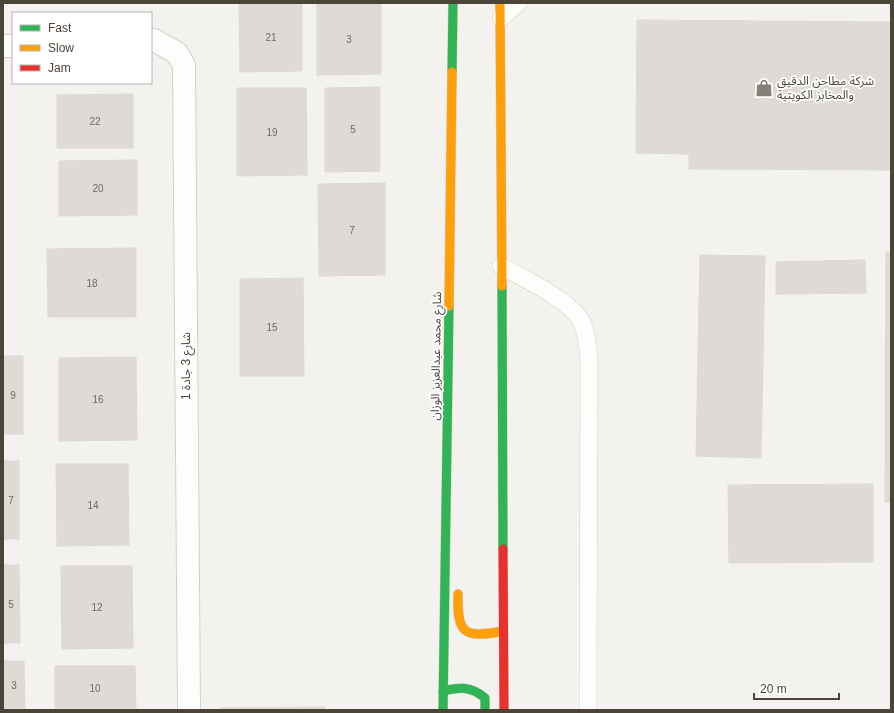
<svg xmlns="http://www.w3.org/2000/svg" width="894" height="713" font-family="Helvetica,'Noto Sans Arabic',sans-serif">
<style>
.building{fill:#dedbd6;stroke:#dcd9d4}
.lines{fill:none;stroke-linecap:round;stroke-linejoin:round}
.lane-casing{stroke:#d2d0cb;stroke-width:18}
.street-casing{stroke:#d2d0cb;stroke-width:24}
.fast-casing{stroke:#d3cfc5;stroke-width:10}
.slow-casing{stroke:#d3cfc5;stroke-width:10}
.jam-casing{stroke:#d3cfc5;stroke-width:10}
.lane{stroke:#fdfdfc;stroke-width:17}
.street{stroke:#fdfdfc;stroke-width:22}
.fast{stroke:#30b455;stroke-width:9}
.slow{stroke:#ff9f0a;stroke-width:9}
.jam{stroke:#e5322d;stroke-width:9}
.labels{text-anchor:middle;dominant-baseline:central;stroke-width:3.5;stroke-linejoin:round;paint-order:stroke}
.number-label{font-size:10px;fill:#706a61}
.poi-label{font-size:12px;fill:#4b4439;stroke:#fff;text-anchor:start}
.street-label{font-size:12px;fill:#4b4439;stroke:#fff}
</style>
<rect width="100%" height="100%" fill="#f4f2ee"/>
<g class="building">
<path d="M 239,3 L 302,3 L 302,71 L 240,72 Z"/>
<path d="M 317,3 L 381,3 L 381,74 L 317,75 Z"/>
<path d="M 637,20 L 891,22 L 891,170 L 689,169 L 689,154 L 636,153 Z"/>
<path d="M 380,87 L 380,171 L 325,172 L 325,88 Z"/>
<path d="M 237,88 L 306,88 L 307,175 L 237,176 Z"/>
<path d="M 133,94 L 133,148 L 57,148 L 57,95 Z"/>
<path d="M 137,160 L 137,215 L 59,216 L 59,161 Z"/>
<path d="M 385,183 L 385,275 L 319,276 L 318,184 Z"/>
<path d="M 136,248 L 136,317 L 48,317 L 47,249 Z"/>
<path d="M 886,252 L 891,252 L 891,502 L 885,502 Z"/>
<path d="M 700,255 L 765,256 L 761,458 L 696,456 Z"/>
<path d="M 865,260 L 866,293 L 776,294 L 776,262 Z"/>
<path d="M 303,278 L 304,376 L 240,376 L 240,279 Z"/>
<rect x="3" y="356" width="20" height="78"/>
<path d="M 136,357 L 137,440 L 59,441 L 59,358 Z"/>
<rect x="3" y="461" width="16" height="78"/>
<path d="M 56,464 L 128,464 L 129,545 L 57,546 Z"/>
<path d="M 873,484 L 873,562 L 729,563 L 728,485 Z"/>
<path d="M 3,565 L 19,565 L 20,643 L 3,643 Z"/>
<path d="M 61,566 L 132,566 L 133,648 L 62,649 Z"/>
<path d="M 3,661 L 24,661 L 25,710 L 3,710 Z"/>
<path d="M 55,666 L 135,666 L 136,710 L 55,710 Z"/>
<path d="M 325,707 L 325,710 L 221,710 L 221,708 Z"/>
</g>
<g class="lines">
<g class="lane-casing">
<g id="lane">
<path d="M 501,18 L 518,3"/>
<path d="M 501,266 C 523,278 567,299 580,319 C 587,330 588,348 589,361 L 588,710"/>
</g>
</g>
<g class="street-casing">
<g id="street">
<path d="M 151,40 L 154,40 L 177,53 L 184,65 L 189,710"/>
<path d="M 3,46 L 13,46"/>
</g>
</g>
<g class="fast-casing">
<g id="fast">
<path d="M 452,72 L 453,3"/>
<path d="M 502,286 L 503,549"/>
<path d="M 443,691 C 460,687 471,686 485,698 L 485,710"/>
<path d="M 443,710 L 449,306"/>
</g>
</g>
<g class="slow-casing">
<g id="slow">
<path d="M 500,3 L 502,286"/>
<path d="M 449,306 L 452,72"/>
<path d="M 458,594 C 457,633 463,639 503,631"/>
</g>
</g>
<g class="jam-casing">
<path id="jam" d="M 503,549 L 504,710"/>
</g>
<use href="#lane" class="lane"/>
<use href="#street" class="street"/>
<use href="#fast" class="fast"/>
<use href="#slow" class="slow"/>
<use href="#jam" class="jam"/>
</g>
<defs>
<g id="shop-bare" transform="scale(1.38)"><path d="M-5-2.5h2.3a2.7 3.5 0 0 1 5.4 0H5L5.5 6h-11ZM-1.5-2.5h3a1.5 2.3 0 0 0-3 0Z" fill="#868178" stroke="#fff" stroke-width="2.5" paint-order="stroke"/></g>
</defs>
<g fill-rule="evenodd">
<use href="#shop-bare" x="764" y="88"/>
</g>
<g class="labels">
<g class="number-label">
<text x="271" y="37">21</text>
<text x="349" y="39">3</text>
<text x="95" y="121">22</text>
<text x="353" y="129">5</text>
<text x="272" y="132">19</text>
<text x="98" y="188">20</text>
<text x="352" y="230">7</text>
<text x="92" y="283">18</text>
<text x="272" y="327">15</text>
<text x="13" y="395">9</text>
<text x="98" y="399">16</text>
<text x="11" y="500">7</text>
<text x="93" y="505">14</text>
<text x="11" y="604">5</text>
<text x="97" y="607">12</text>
<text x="14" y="685">3</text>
<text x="95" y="688">10</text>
</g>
<g class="poi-label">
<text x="777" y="81">شركة مطاحن الدقيق<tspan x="777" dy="14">والمخابز الكويتية</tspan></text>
</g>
<g class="street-label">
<text transform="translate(436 356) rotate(-89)">شارع محمد عبدالعزيز الوزان</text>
<text transform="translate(186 366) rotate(-90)">شارع 3 جادة 1</text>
</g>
</g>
<rect width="894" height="713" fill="none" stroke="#4b4439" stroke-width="8"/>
<rect x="12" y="12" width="140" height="72" fill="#ffffff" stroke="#b7b4b0"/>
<rect x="20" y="25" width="20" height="6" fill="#30b455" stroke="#b7b4b0"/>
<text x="48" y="32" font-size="12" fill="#4b4439">Fast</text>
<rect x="20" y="45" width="20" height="6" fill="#ff9f0a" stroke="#b7b4b0"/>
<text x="48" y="52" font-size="12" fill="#4b4439">Slow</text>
<rect x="20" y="65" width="20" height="6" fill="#e5322d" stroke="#b7b4b0"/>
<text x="48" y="72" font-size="12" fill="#4b4439">Jam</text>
<path d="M754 693v6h85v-6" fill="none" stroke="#4b4439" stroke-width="2"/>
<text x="760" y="693" font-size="12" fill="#4b4439" stroke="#ffffff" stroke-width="3" paint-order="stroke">20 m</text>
</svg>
